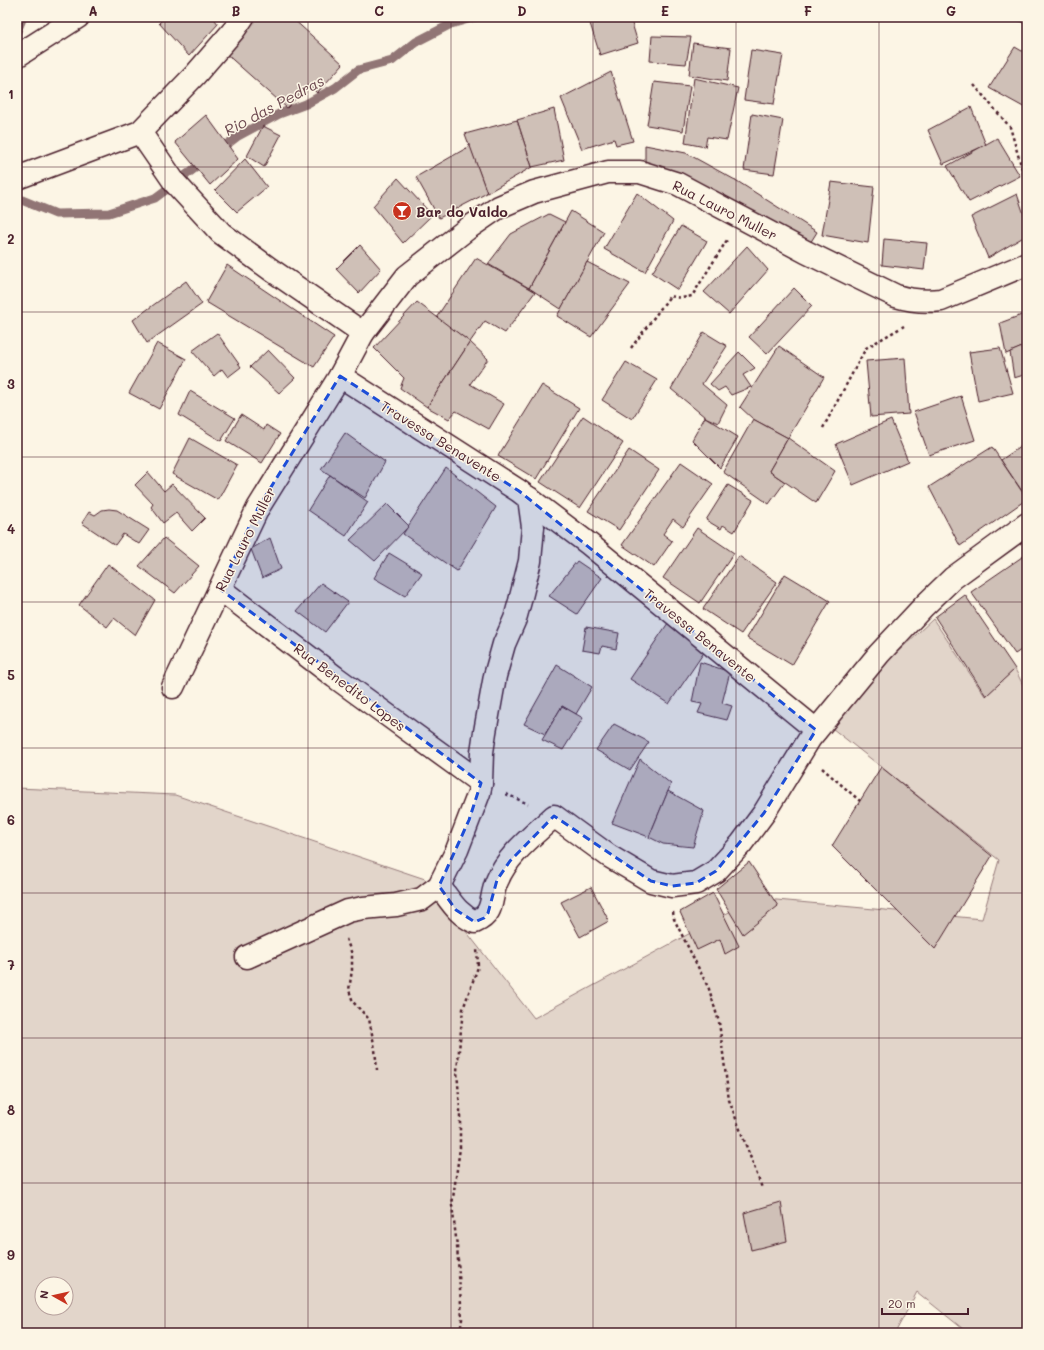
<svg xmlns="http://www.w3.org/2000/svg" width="1044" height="1350" font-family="Mali,sans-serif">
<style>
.green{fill:#e2d5ca;stroke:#967a7a;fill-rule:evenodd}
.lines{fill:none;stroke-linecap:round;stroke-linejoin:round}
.stream{stroke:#917474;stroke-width:9}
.building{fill:#cfc0b7;stroke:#4a1f2b}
.minor-casing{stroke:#4a1f2b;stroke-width:25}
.path{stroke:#4a1f2b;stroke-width:2.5;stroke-dasharray:3 3;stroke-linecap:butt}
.minor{stroke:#fcf5e5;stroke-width:22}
.marked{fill:#1d4ed8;fill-opacity:0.2;stroke:#1d4ed8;stroke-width:3;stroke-dasharray:8 5;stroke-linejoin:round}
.grid{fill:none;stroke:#4a1f2b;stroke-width:1;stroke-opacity:0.55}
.labels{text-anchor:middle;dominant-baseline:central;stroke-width:3;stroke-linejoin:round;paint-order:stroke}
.street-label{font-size:14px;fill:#4a1f2b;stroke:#fcf5e5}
.poi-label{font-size:14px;font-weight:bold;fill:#4a1f2b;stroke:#fcf5e5;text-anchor:start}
.water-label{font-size:15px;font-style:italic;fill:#6d4950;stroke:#fcf5e5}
.neatline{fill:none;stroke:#4a1f2b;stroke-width:1.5}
.grid-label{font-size:13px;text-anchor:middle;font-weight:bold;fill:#4a1f2b}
</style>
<rect width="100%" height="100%" fill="#fcf5e5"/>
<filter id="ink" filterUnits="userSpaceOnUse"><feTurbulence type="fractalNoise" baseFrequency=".025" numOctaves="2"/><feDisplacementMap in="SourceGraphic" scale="8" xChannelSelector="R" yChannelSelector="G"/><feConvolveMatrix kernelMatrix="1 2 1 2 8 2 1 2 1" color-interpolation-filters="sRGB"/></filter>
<g filter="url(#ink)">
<path class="green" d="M 933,619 L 985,696 L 1015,669 L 1027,693 L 1027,1333 L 968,1333 L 917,1292 L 895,1333 L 17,1333 L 17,788 L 175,795 L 425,879 L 534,1018 L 755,898 L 982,919 L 999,860 L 823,721 ZM 42,1284 L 66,1284 L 66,1308 L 42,1308 Z"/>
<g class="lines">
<g class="stream">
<path d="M 17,31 L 23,17"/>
<path d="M 217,152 L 238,136 L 279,114 L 306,104 L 335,88 L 358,70 L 392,61 L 416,42 L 451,24 L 475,17"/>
<path d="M 17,198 L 56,214 L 109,213 L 155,198 L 206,160"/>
</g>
</g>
<g class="building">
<path d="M 165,17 L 188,17 L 190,19 L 191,17 L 213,17 L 218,24 L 189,56 L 159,23 Z"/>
<path d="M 255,17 L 291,17 L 343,64 L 317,93 L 308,85 L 287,108 L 224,52 Z"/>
<path d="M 588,17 L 630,17 L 638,43 L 600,55 Z"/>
<path d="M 1016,17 L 1027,17 L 1027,25 L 1015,18 Z"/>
<path d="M 652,36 L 691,37 L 686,64 L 650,61 Z"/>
<path d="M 693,43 L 731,48 L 727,81 L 689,75 Z"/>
<path d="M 1015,47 L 1027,54 L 1027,109 L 989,88 Z"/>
<path d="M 751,50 L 783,55 L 774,104 L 744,100 Z"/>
<path d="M 611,72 L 633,141 L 616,145 L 614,139 L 582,149 L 561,98 Z"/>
<path d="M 694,78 L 738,88 L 727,140 L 707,137 L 705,147 L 685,143 Z"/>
<path d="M 654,82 L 690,86 L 683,131 L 647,125 Z"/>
<path d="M 971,107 L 986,145 L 943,164 L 928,130 Z"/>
<path d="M 554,109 L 564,160 L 532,167 L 517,120 Z"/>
<path d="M 752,114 L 783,120 L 774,174 L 744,170 Z"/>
<path d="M 206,115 L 238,159 L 210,185 L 175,142 Z"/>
<path d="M 517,120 L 532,167 L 487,193 L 465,134 Z"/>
<path d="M 263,126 L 281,135 L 264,167 L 247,156 Z"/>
<path d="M 997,138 L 1020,176 L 969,202 L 947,166 Z"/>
<path d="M 645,145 L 686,153 L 737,181 L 817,232 L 807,248 L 690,180 L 645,162 Z"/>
<path d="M 470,146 L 487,193 L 439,218 L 416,177 Z"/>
<path d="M 245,159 L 267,187 L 237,212 L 215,190 Z"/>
<path d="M 398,178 L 432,215 L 403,243 L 373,206 Z"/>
<path d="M 831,182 L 874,187 L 868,243 L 822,235 Z"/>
<path d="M 637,193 L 673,221 L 645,272 L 604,249 Z"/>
<path d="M 1017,194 L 1027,223 L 1027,235 L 988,258 L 971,217 Z"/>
<path d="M 571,211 L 604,232 L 561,309 L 529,288 Z"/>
<path d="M 549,214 L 565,222 L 529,288 L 488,264 L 511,234 Z"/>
<path d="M 681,226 L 707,241 L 678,290 L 652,273 Z"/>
<path d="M 884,239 L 927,243 L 924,270 L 882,265 Z"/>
<path d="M 360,245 L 381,269 L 359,293 L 336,269 Z"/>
<path d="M 747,246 L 768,270 L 729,314 L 704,292 Z"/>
<path d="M 476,258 L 535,292 L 505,333 L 485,321 L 470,342 L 436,318 Z"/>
<path d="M 587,262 L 630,284 L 591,337 L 557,316 Z"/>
<path d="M 227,265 L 334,337 L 314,367 L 206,302 Z"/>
<path d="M 186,281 L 202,304 L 147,343 L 133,320 Z"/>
<path d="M 794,288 L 812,306 L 767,354 L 749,337 Z"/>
<path d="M 417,302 L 470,342 L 427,407 L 400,388 L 404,378 L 374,348 Z"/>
<path d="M 1027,313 L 1027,345 L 1006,354 L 1000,323 Z"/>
<path d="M 704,332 L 727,346 L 702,384 L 727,405 L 718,423 L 705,417 L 671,389 Z"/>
<path d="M 217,333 L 241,367 L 228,377 L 222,369 L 214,376 L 192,351 Z"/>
<path d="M 470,342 L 488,359 L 470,384 L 504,404 L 489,429 L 456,411 L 449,419 L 427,407 Z"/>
<path d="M 157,343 L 186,359 L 159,409 L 129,393 Z"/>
<path d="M 1027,345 L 1027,374 L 1014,378 L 1010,352 Z"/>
<path d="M 779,346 L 824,377 L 788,438 L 753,419 L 740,407 Z"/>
<path d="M 1000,348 L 1013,393 L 978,401 L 969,352 Z"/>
<path d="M 268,350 L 295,378 L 279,393 L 250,367 Z"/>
<path d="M 739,352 L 755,368 L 743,375 L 751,387 L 731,395 L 725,387 L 718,391 L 710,384 Z"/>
<path d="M 905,358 L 909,414 L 871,417 L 866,361 Z"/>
<path d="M 626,362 L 657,380 L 632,419 L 602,400 Z"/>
<path d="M 542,385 L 579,408 L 536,479 L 498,456 Z"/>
<path d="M 190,391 L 235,418 L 221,441 L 179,415 Z"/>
<path d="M 961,396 L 975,440 L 929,455 L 914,412 Z"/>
<path d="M 241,415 L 264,430 L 266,425 L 280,434 L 262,463 L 226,441 Z"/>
<path d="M 583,416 L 623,443 L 580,508 L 540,482 Z"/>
<path d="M 705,417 L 738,437 L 720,468 L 692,440 Z"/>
<path d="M 753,419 L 788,438 L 769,471 L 785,482 L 769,504 L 723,472 Z"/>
<path d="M 891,420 L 908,461 L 853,485 L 836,444 Z"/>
<path d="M 345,433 L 385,462 L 365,498 L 321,469 Z"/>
<path d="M 190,438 L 237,465 L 218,500 L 172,474 Z"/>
<path d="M 788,438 L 835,471 L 816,503 L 769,471 Z"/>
<path d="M 1027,442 L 1027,492 L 1024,494 L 1001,460 Z"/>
<path d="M 992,447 L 1027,499 L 960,546 L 929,487 Z"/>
<path d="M 629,450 L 659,470 L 619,530 L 588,511 Z"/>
<path d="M 681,462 L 713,484 L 683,527 L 673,519 L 663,534 L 672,541 L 654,567 L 622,545 Z"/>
<path d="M 446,468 L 496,507 L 457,571 L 403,534 Z"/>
<path d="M 148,472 L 164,491 L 172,484 L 205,518 L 192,531 L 176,513 L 163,523 L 151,507 L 153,504 L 135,485 Z"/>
<path d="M 330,475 L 368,502 L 346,536 L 308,510 Z"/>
<path d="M 728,485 L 753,500 L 734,532 L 723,525 L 721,529 L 706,520 Z"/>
<path d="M 387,504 L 409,526 L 375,561 L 350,540 Z"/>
<path d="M 109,509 L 117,510 L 149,530 L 139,544 L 123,534 L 115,545 L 82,523 L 89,512 L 95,515 L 102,510 Z"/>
<path d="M 697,528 L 734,553 L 700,603 L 663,578 Z"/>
<path d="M 164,538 L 199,566 L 175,593 L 139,566 Z"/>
<path d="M 270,538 L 281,569 L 262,578 L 251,549 Z"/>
<path d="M 389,553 L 422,573 L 405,596 L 374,578 Z"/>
<path d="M 1027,554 L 1027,566 L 1022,557 Z"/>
<path d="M 739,556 L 777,582 L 741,634 L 703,609 Z"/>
<path d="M 1022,557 L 1027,566 L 1027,646 L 1015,654 L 971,592 Z"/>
<path d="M 577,561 L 602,578 L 577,614 L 549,596 Z"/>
<path d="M 108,564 L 155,600 L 135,635 L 114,618 L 107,627 L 79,605 Z"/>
<path d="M 785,574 L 830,601 L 792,665 L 747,638 Z"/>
<path d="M 321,583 L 348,602 L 325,632 L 297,611 Z"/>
<path d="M 965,595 L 1015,669 L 986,696 L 935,617 Z"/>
<path d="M 668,623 L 707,648 L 669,704 L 630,679 Z"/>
<path d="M 586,627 L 619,633 L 616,649 L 602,646 L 600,653 L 582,650 Z"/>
<path d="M 700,662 L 730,672 L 722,703 L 732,706 L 727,720 L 698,713 L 702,704 L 692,702 Z"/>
<path d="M 557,665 L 592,687 L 576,714 L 562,706 L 545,734 L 524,724 Z"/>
<path d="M 562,706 L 583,718 L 563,750 L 542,740 Z"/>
<path d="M 614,724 L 649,742 L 630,770 L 596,750 Z"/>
<path d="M 640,759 L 671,784 L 649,837 L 612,823 Z"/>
<path d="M 881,767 L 992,856 L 935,949 L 832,846 Z"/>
<path d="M 668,791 L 704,811 L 693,847 L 663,844 L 649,837 Z"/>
<path d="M 749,862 L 778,906 L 743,934 L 716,889 Z"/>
<path d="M 591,887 L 609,921 L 580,937 L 561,902 Z"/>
<path d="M 713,893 L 739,946 L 725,954 L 720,939 L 697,950 L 680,912 Z"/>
<path d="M 781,1202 L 787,1241 L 751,1250 L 744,1213 Z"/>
</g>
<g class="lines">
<g class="minor-casing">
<g id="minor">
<path d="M 17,56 L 78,17"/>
<path d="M 140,132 L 175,183 L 221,233 L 270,269 L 363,333 L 340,376 L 519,491 L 589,544 L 816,730"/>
<path d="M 17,178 L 140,132 L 195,75 L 234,30 L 243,17"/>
<path d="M 363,333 L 407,276 L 467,229 L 499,207 L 534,192 L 608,172 L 640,172 L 678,184 L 806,252 L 896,296 C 912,301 925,302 941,300 L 1027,264"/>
<path d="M 220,589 L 335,677 L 481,783"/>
<path d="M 173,687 L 258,508 L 340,376"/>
<path d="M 439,886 C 451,901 457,914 475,922 C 496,913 489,898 497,881 C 508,854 534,835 554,816 L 609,856 L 651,881 L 672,886 L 696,883 L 716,871 L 741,844 L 764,813 L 810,738 L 879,654 L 924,606 L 953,578 L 1027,524"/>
<path d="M 247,957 L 348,911 L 363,908 L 396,905 L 422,899 L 439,886 L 457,850 L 479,793 L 481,783 L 482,752 L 485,732 L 495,676 L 504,644 L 515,619 L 520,601 L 530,561 L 533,527 L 529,498"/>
</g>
</g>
<g class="path">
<path d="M 974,85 L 1010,127 L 1027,186"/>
<path d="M 631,348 L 670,296 L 682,298 L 692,296 L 727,240"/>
<path d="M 823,428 L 866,348 L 904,326"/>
<path d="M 822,768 L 860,801"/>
<path d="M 506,794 L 528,804"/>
<path d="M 673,912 L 674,919 L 709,989 L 719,1022 L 729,1100 L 762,1188"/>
<path d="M 346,939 L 352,954 L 352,970 L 349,990 L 353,1002 L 369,1019 L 375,1049 L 377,1070"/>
<path d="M 460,1333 L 462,1319 L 457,1246 L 452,1205 L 460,1148 L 460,1109 L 457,1071 L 463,1009 L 478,967 L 477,948"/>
</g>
<use href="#minor" class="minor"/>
</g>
</g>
<path class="marked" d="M 340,376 L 519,491 L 816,730 L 764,813 L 716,871 L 696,883 L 672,886 L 651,881 L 554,816 L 510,861 L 497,880 L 488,913 L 484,918 L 475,922 L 456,910 L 439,886 L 469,820 L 481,783 L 220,589 L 258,508 Z"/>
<path class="grid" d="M 165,17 L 165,1333M 308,17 L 308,1333M 451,17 L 451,1333M 593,17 L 593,1333M 736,17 L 736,1333M 879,17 L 879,1333M 17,167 L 1027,167M 17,312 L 1027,312M 17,457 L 1027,457M 17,602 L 1027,602M 17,748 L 1027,748M 17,893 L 1027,893M 17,1038 L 1027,1038M 17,1183 L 1027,1183"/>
<defs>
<g id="bar-disc" transform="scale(1)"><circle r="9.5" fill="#c8321e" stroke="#fcf5e5"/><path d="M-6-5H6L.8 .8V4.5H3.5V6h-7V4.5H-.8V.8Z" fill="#fff"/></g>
</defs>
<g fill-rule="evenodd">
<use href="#bar-disc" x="402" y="211"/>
</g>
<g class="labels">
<g class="street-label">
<text transform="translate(725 210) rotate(27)">Rua Lauro Muller</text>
<text transform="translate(441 441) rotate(32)">Travessa Benavente</text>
<text transform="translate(245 539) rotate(-63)">Rua Lauro Muller</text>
<text transform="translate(700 635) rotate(39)">Travessa Benavente</text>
<text transform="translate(350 687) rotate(37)">Rua Benedito Lopes</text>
</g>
<g class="poi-label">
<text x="416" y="211">Bar do Valdo</text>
</g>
<g class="water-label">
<text transform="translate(274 105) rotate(-28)">Rio das Pedras</text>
</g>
</g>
<rect width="1044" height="1350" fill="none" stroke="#fcf5e5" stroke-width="44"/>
<g transform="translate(54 1296) rotate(278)"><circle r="19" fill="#fcf5e5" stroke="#b59f9b"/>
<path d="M0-3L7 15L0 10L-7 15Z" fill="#c8321e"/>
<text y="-6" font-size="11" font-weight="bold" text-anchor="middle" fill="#4a1f2b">N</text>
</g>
<path d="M882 1308v6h86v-6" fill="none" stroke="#4a1f2b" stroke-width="2"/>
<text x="888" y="1308" font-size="12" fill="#4a1f2b" stroke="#fcf5e5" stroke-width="3" paint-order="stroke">20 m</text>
<rect x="22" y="22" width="1000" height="1306" class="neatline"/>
<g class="grid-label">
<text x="93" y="16">A</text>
<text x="236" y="16">B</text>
<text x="379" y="16">C</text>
<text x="522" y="16">D</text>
<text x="665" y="16">E</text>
<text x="808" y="16">F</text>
<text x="951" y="16">G</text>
<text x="11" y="99">1</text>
<text x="11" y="244">2</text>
<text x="11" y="389">3</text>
<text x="11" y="534">4</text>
<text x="11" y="680">5</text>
<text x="11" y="825">6</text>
<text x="11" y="970">7</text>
<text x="11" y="1115">8</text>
<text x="11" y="1260">9</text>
</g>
</svg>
